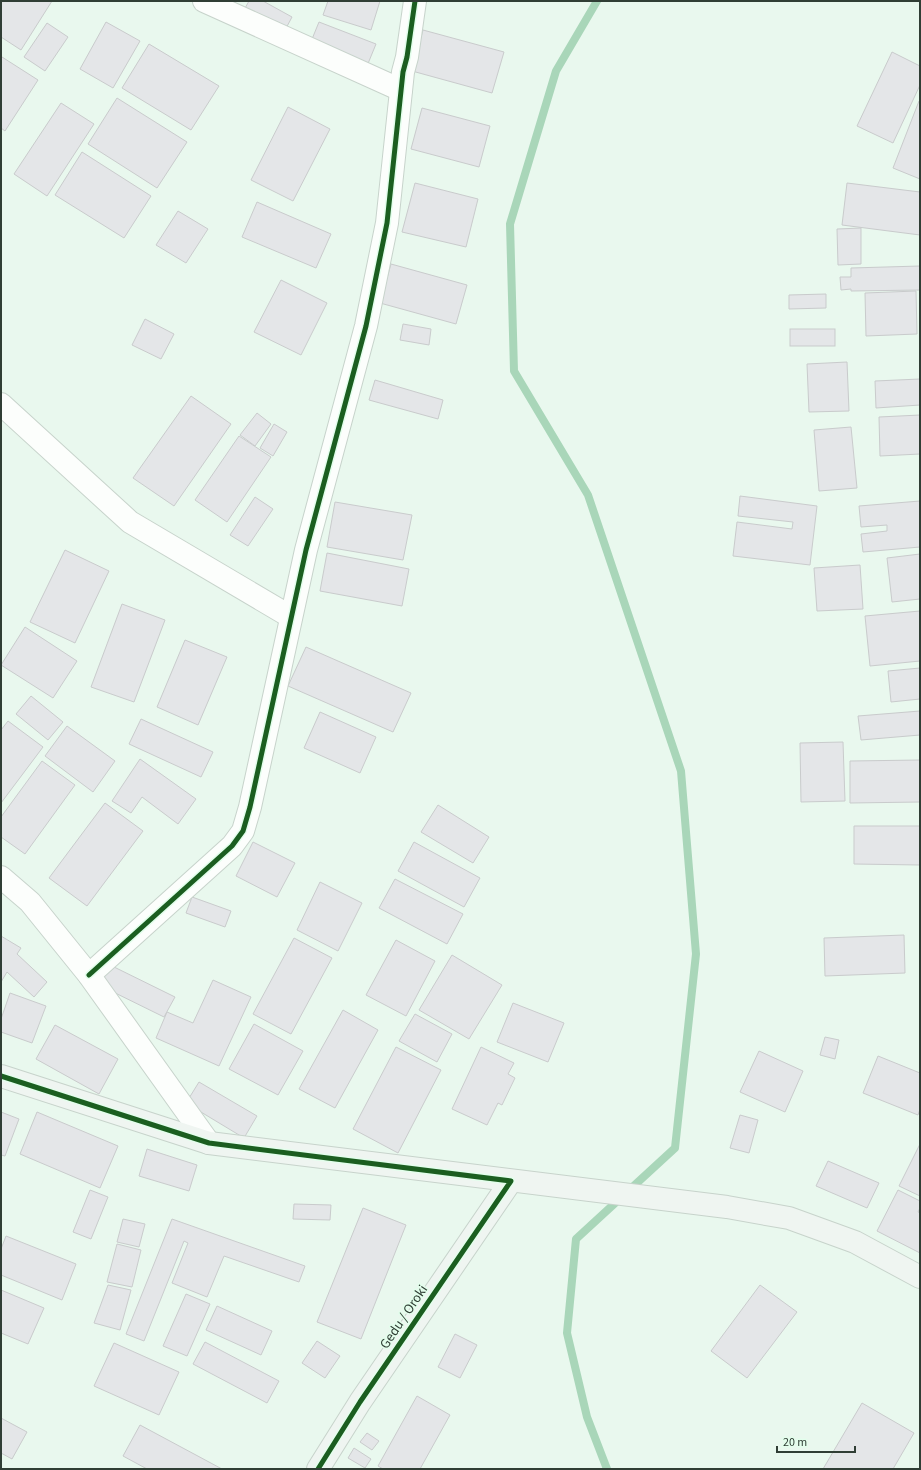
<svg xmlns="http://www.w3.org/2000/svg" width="921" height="1470" font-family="'Source Sans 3',sans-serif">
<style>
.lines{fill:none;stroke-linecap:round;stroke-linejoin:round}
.stream{stroke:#a9d6b9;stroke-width:8}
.building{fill:#e4e6e8;stroke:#c9cbcc}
.street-casing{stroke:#c7d3cb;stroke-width:24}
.secondary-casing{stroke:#c7d3cb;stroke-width:24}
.street{stroke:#fcfefc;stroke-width:22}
.secondary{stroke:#eff5f1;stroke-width:22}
.cycleway-casing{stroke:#e3feec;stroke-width:8}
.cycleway{stroke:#1b5e20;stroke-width:5}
.labels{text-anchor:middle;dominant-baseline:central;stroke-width:3;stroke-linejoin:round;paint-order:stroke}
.street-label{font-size:14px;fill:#303e35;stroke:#e3feec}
</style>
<rect width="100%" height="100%" fill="#e9f8ee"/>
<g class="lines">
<path class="stream" d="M 597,1 L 556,71 L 510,224 L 514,371 L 588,495 L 681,771 L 696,954 L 675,1148 L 576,1239 L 567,1333 L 587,1417 L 607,1469"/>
</g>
<g class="building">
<path d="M 2,1 L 52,1 L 21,50 L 1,37 L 1,3 Z"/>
<path d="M 249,1 L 263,1 L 292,17 L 284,32 L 244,10 Z"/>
<path d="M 328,1 L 380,1 L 371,30 L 323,15 Z"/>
<path d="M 106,22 L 140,41 L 113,88 L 80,69 Z"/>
<path d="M 319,22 L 376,44 L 367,66 L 310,44 Z"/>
<path d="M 47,23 L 68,37 L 45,71 L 24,57 Z"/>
<path d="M 423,30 L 504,52 L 492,93 L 412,71 Z"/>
<path d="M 149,44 L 219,86 L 191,130 L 122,88 Z"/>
<path d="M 892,52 L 920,66 L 920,85 L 893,143 L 857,126 Z"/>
<path d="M 2,57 L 38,80 L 5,131 L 1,128 L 1,59 Z"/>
<path d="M 117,98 L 187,142 L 157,188 L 88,144 Z"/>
<path d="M 919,101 L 920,102 L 920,179 L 893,168 Z"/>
<path d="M 61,103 L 94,124 L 47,196 L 14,174 Z"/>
<path d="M 288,107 L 330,129 L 293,201 L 251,180 Z"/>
<path d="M 422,108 L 490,126 L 479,167 L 411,149 Z"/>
<path d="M 82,152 L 151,196 L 124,238 L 55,195 Z"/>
<path d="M 415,183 L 478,199 L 466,247 L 402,232 Z"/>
<path d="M 847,183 L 920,192 L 920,235 L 842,225 Z"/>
<path d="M 257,202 L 331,234 L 316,268 L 242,237 Z"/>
<path d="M 178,211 L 208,229 L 186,263 L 156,245 Z"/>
<path d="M 861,228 L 861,264 L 838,265 L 837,229 Z"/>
<path d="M 391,264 L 467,285 L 456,324 L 380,303 Z"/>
<path d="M 920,266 L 920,290 L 851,291 L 851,289 L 841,290 L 840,277 L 851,277 L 851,268 Z"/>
<path d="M 281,280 L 327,303 L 301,355 L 254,332 Z"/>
<path d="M 916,291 L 917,334 L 866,336 L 865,293 Z"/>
<path d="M 826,294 L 826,308 L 789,309 L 789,295 Z"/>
<path d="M 145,319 L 174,334 L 161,359 L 132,345 Z"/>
<path d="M 403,324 L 431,329 L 429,345 L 400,340 Z"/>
<rect x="790" y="329" width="45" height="17"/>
<path d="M 847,362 L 849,411 L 809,412 L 807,364 Z"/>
<path d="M 920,379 L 920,405 L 876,408 L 875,381 Z"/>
<path d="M 375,380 L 443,400 L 438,419 L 369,400 Z"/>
<path d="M 191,396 L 231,424 L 174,506 L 133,478 Z"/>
<path d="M 257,413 L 271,424 L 255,446 L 240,435 Z"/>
<path d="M 920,415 L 920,454 L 880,456 L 879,417 Z"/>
<path d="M 274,424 L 287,432 L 273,456 L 260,448 Z"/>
<path d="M 851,427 L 857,488 L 819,491 L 814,430 Z"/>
<path d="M 239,436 L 271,457 L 227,522 L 195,500 Z"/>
<path d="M 740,496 L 817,506 L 810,565 L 733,556 L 737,522 L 792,529 L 793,522 L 738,516 Z"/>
<path d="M 255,497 L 273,509 L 248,546 L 230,535 Z"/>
<path d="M 920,501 L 920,547 L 863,552 L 861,534 L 887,531 L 887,525 L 861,527 L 859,506 Z"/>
<path d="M 335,502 L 412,515 L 403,560 L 327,547 Z"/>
<path d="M 65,550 L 109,571 L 75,643 L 30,622 Z"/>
<path d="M 327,553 L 409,569 L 402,606 L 320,591 Z"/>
<path d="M 920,554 L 920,599 L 892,602 L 887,558 Z"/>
<path d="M 860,565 L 863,609 L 817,611 L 814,568 Z"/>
<path d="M 122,604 L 165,620 L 134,702 L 91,687 Z"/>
<path d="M 920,611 L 920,661 L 870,666 L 865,616 Z"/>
<path d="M 25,627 L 77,661 L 53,698 L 1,665 Z"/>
<path d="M 185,640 L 227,657 L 198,725 L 157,707 Z"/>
<path d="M 306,647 L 411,693 L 393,732 L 288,686 Z"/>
<path d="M 920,668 L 920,699 L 891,702 L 888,671 Z"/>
<path d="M 31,696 L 63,722 L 48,740 L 16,714 Z"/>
<path d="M 920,711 L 920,735 L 861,740 L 858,716 Z"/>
<path d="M 320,712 L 376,737 L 360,773 L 304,748 Z"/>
<path d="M 141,719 L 213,752 L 201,777 L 129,744 Z"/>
<path d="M 8,721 L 43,747 L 1,803 L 1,730 Z"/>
<path d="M 67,726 L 115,761 L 93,792 L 45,756 Z"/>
<path d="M 843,742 L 845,801 L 801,802 L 800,743 Z"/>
<path d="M 140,759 L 196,799 L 178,824 L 142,797 L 131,813 L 112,801 Z"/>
<path d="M 920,760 L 920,802 L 850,803 L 850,761 Z"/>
<path d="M 42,761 L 75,785 L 25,854 L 1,837 L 1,817 Z"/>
<path d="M 105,803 L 143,831 L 87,906 L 49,878 Z"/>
<path d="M 438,805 L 489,837 L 473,863 L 421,832 Z"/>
<path d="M 854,826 L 920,826 L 920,865 L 854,864 Z"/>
<path d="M 253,842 L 295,863 L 277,897 L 236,876 Z"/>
<path d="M 414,842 L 480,878 L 464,907 L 398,871 Z"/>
<path d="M 395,879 L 463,914 L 447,944 L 379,908 Z"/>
<path d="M 320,882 L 362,903 L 338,951 L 297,930 Z"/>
<path d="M 192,897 L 231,911 L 225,927 L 186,913 Z"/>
<path d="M 904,935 L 905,973 L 825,976 L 824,938 Z"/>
<path d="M 1,936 L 21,948 L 17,954 L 47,982 L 34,997 L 7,972 L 1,982 Z"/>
<path d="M 294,938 L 332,958 L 291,1034 L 253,1014 Z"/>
<path d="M 396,940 L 435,961 L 406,1016 L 366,995 Z"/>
<path d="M 452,955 L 502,985 L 469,1039 L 419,1010 Z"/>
<path d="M 110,965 L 175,997 L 164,1017 L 99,985 Z"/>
<path d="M 213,980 L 251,997 L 219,1066 L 156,1038 L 167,1012 L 193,1023 Z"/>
<path d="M 10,993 L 46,1006 L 32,1043 L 1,1032 L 1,1019 Z"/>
<path d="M 513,1003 L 564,1023 L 548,1062 L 497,1042 Z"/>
<path d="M 343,1010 L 378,1030 L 335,1108 L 299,1089 Z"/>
<path d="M 415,1014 L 452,1034 L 437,1062 L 399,1041 Z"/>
<path d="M 254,1024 L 303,1051 L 278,1095 L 229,1069 Z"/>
<path d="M 55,1025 L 118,1059 L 99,1094 L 36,1059 Z"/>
<path d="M 825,1037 L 839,1040 L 835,1059 L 820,1055 Z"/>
<path d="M 396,1047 L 441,1070 L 398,1153 L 353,1129 Z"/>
<path d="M 481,1047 L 514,1063 L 508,1074 L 515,1078 L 502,1105 L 498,1103 L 487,1125 L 452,1109 Z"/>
<path d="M 759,1051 L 803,1071 L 785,1112 L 740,1092 Z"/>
<path d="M 878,1056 L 920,1073 L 920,1109 L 918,1115 L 863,1093 Z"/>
<path d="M 199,1082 L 257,1116 L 244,1138 L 186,1103 Z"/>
<path d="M 1,1112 L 19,1119 L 5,1156 L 1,1155 Z"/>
<path d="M 37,1112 L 118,1146 L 100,1188 L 20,1154 Z"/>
<path d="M 740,1115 L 758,1120 L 749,1153 L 730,1148 Z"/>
<path d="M 920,1144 L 920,1196 L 899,1186 Z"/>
<path d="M 147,1149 L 197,1165 L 189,1191 L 139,1176 Z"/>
<path d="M 828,1161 L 879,1183 L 867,1208 L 816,1186 Z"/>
<path d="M 90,1190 L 108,1197 L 91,1239 L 73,1232 Z"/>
<path d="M 898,1190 L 920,1201 L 920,1208 L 918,1212 L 920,1213 L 920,1253 L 877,1231 Z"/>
<path d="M 294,1204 L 331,1205 L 330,1220 L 293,1219 Z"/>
<path d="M 363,1208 L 406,1225 L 361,1339 L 317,1322 Z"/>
<path d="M 123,1219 L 145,1224 L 139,1247 L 117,1242 Z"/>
<path d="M 172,1219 L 305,1266 L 299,1282 L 224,1256 L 207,1297 L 172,1283 L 188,1243 L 184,1241 L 144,1341 L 126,1334 Z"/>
<path d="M 6,1236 L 76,1264 L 62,1300 L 1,1275 L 1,1249 Z"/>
<path d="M 117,1244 L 141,1250 L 132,1287 L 107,1282 Z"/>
<path d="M 108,1285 L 131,1290 L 120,1330 L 94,1323 Z"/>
<path d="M 760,1285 L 797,1312 L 747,1378 L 711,1351 Z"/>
<path d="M 1,1290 L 44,1308 L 28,1344 L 1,1333 Z"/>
<path d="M 186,1294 L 210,1304 L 187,1356 L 163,1346 Z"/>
<path d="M 217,1306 L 272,1331 L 261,1355 L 206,1330 Z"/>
<path d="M 455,1334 L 477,1345 L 460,1378 L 438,1367 Z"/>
<path d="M 317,1341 L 340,1356 L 325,1378 L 302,1363 Z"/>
<path d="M 205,1342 L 279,1381 L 267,1403 L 193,1364 Z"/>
<path d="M 114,1343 L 179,1372 L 159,1415 L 94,1386 Z"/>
<path d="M 417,1396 L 450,1415 L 420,1469 L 383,1469 L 378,1466 Z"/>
<path d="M 862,1403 L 914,1433 L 893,1469 L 823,1469 Z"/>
<path d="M 1,1418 L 27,1432 L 12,1459 L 1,1453 Z"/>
<path d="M 140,1425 L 222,1469 L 147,1469 L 123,1456 Z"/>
<path d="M 367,1433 L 379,1441 L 372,1450 L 360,1442 Z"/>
<path d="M 354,1448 L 371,1459 L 365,1468 L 348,1458 Z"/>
</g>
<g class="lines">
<g class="street-casing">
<g id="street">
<path d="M 204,1 L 401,90"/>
<path d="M 1,404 L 130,522 L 291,617"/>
<path d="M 1,877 L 30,902 L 89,975 L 209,1143"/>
<path d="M 89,975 L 232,846 L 243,831 L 250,807 L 306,550 L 366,326 L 387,223 L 403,72 L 407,57 L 415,1"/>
</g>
</g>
<g class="secondary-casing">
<g id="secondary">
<path d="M 1,1076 L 209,1143 L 727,1207 L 789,1218 L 855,1242 L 920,1277"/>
<path d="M 318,1469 L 360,1402 L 511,1181"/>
</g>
</g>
<use href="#street" class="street"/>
<use href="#secondary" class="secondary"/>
<g class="cycleway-casing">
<g id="cycleway">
<path d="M 89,975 L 232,846 L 243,831 L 250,807 L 306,550 L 366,326 L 387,223 L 403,72 L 407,57 L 415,1"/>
<path d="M 1,1076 L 209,1143 L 511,1181 L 360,1402 L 318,1469"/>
</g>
</g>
<use href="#cycleway" class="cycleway"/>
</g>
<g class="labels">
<g class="street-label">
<text transform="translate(404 1317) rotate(-56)">Gedu / Oroki</text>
</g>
</g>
<rect width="921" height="1470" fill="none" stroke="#303e35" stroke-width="4"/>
<path d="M777 1446v6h78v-6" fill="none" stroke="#303e35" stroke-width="2"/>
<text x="783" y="1446" font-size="12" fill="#303e35" stroke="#e3feec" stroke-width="3" paint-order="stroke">20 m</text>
</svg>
